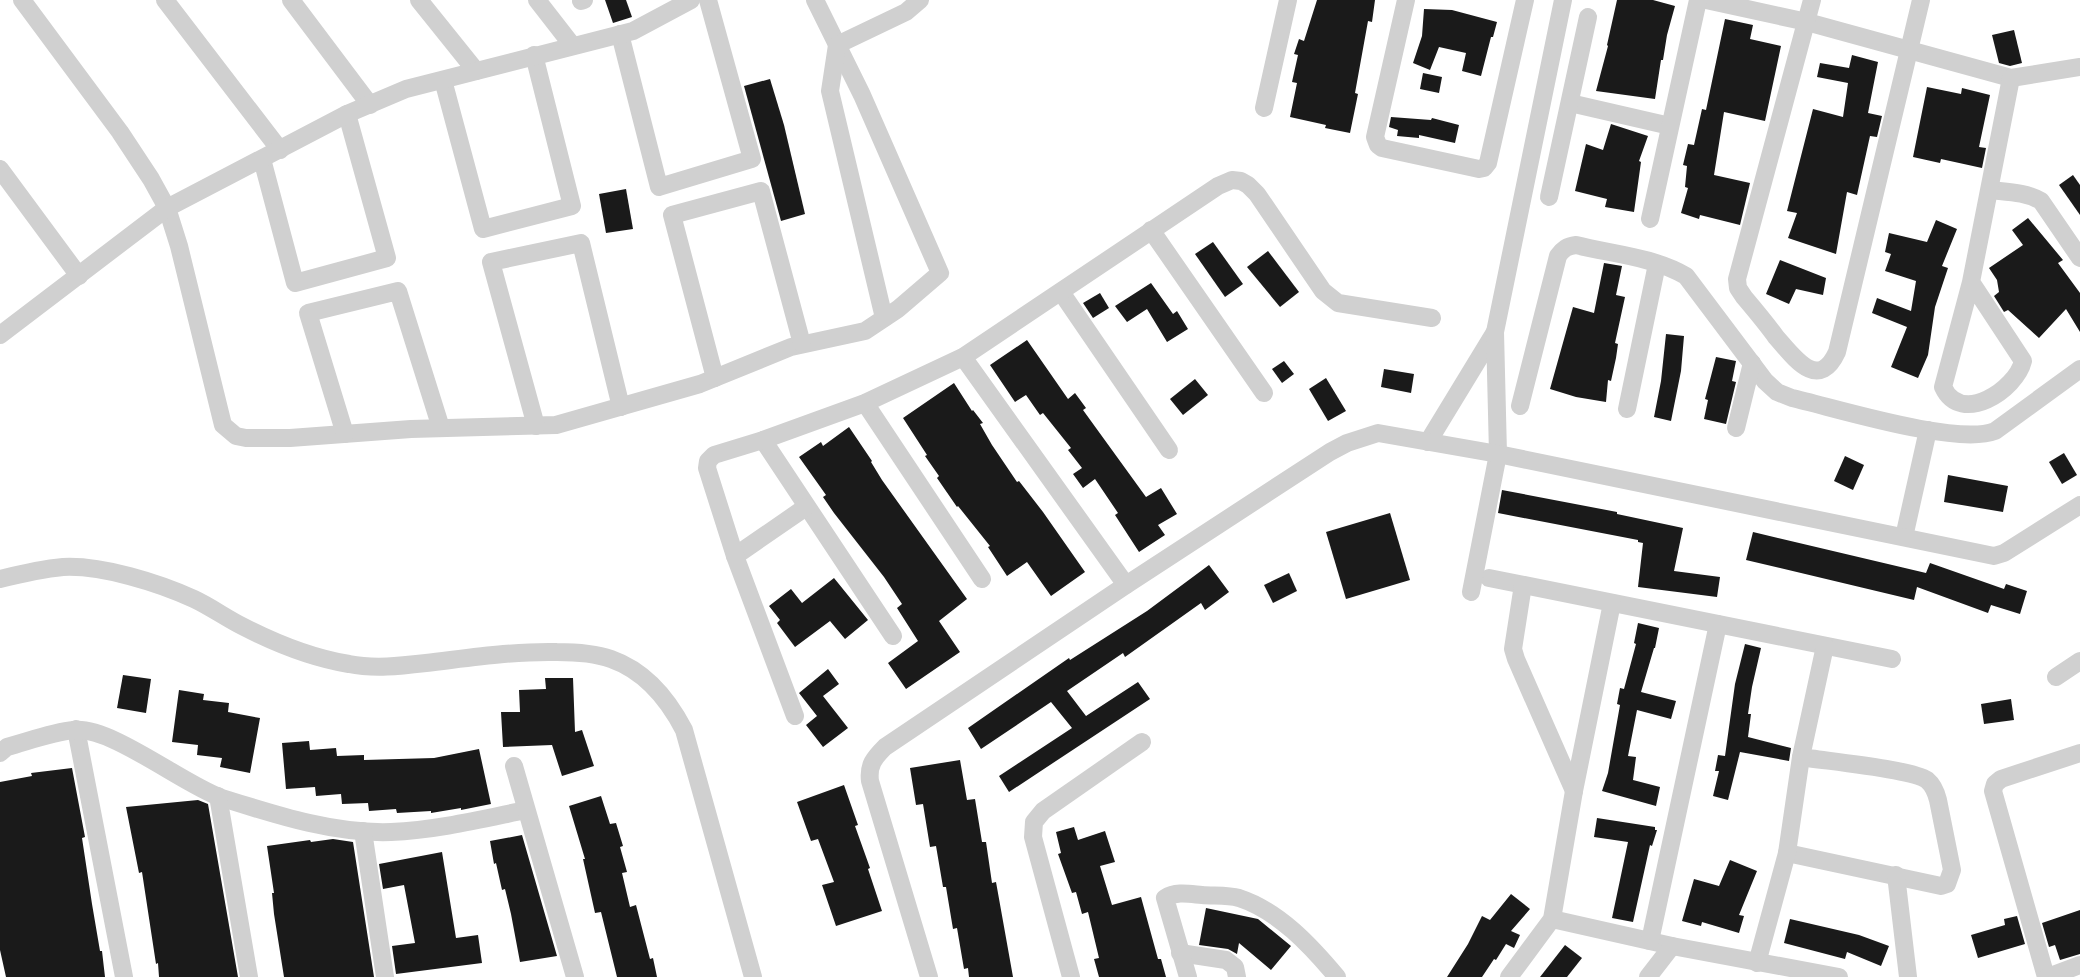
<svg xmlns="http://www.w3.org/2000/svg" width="2080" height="977" font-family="Raleway,sans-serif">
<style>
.building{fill:#1a1a1a}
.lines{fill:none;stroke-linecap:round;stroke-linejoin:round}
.minor{stroke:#d0d0d0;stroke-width:18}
</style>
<rect width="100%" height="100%" fill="#fff"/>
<g class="building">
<path d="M 605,0 L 626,0 L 632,17 L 613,23 Z"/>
<path d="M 1317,0 L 1375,0 L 1372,22 L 1368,21 L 1355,93 L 1358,94 L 1350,133 L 1325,128 L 1326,125 L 1290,117 L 1297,83 L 1292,82 L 1298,55 L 1294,54 L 1299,39 L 1304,41 Z"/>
<path d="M 1617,0 L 1653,0 L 1675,6 L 1667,35 L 1663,60 L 1661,60 L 1655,99 L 1596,91 L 1608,46 L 1607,45 Z"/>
<path d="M 1424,9 L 1452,10 L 1497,22 L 1493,37 L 1491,37 L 1481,76 L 1462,71 L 1466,53 L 1439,47 L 1430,70 L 1413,63 L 1422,36 Z"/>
<path d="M 1725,19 L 1753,25 L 1750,39 L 1781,46 L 1765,121 L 1724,112 L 1714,175 L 1750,183 L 1740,225 L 1700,215 L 1699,219 L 1681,213 L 1688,188 L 1685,187 L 1687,166 L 1683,165 L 1688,144 L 1694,145 L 1702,109 L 1706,110 Z"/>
<path d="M 2014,30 L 2022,63 L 2010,66 L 1999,63 L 1992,35 Z"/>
<path d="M 1852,55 L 1878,62 L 1868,113 L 1882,116 L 1877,137 L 1870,136 L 1857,195 L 1847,192 L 1836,254 L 1788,238 L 1797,213 L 1787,211 L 1813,109 L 1843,117 L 1848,83 L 1817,77 L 1820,63 L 1849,68 Z"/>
<path d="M 1423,73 L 1442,77 L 1439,93 L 1420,89 Z"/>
<path d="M 770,79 L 784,125 L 805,214 L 781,221 L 744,86 Z"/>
<path d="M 1927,87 L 1961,94 L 1962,88 L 1990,95 L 1979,147 L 1986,148 L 1982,168 L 1941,159 L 1940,163 L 1913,157 Z"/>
<path d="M 1391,117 L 1431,120 L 1432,118 L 1459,125 L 1455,143 L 1419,135 L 1419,138 L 1397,136 L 1398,130 L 1389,127 Z"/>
<path d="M 1611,124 L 1648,136 L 1639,161 L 1641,162 L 1634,212 L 1605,207 L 1607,199 L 1575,191 L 1586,144 L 1603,150 Z"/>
<path d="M 2073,175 L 2080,185 L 2080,215 L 2059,185 Z"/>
<path d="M 626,189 L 633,229 L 606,233 L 599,194 Z"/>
<path d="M 2028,218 L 2063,260 L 2058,263 L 2080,293 L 2080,332 L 2066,309 L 2039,338 L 2008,310 L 2004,312 L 1994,296 L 1999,292 L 1997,280 L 1989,268 L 2023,245 L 2012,230 Z"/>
<path d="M 1936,220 L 1957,229 L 1942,266 L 1948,268 L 1935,307 L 1928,355 L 1918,378 L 1891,367 L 1907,327 L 1872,313 L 1877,298 L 1911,311 L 1916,281 L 1885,271 L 1891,254 L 1885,252 L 1889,233 L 1927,242 Z"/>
<path d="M 1213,242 L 1243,284 L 1225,297 L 1195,254 Z"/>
<path d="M 1268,251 L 1299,292 L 1280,307 L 1247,267 Z"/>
<path d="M 1780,260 L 1826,278 L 1823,295 L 1796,289 L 1789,304 L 1766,294 Z"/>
<path d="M 1604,263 L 1622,266 L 1616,295 L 1625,297 L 1615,343 L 1618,344 L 1616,358 L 1611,381 L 1608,380 L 1606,402 L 1576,397 L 1550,389 L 1573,307 L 1594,313 Z"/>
<path d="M 1151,283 L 1173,314 L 1177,311 L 1188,329 L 1167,342 L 1147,309 L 1127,322 L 1115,306 Z"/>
<path d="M 1100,293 L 1109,308 L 1093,318 L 1083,303 Z"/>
<path d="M 1666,334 L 1684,336 L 1681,371 L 1671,421 L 1654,417 L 1661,381 Z"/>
<path d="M 1027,340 L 1068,399 L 1075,393 L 1086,408 L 1083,410 L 1146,497 L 1161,488 L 1177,514 L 1158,525 L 1165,535 L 1139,552 L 1115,515 L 1118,513 L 1095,479 L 1083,488 L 1073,474 L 1082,468 L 1068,450 L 1071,448 L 1043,413 L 1040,415 L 1026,395 L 1015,402 L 990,365 Z"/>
<path d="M 1716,357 L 1736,361 L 1732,381 L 1736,382 L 1726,424 L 1704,419 L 1708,400 L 1705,399 Z"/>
<path d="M 1284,361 L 1294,374 L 1282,383 L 1272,369 Z"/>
<path d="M 1384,369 L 1414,374 L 1411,393 L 1381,387 Z"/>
<path d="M 1326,378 L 1346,411 L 1328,421 L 1309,389 Z"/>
<path d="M 1195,379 L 1208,395 L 1183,415 L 1170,399 Z"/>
<path d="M 954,383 L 972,411 L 973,410 L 983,423 L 980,424 L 992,445 L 1017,482 L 1019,481 L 1043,512 L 1085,572 L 1051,596 L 1027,562 L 1007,576 L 988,547 L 990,546 L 958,506 L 957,507 L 937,478 L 939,476 L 925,456 L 927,455 L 903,418 Z"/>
<path d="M 849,427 L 872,461 L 871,462 L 882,480 L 967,599 L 939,621 L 960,652 L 906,689 L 888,663 L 918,641 L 897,608 L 902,604 L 884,577 L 834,513 L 823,497 L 826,495 L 799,457 L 821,442 L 823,446 Z"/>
<path d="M 2064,453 L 2077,475 L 2062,484 L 2049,462 Z"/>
<path d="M 1845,456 L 1864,465 L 1853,490 L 1834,481 Z"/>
<path d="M 1948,475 L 2008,486 L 2003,512 L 1944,502 Z"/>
<path d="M 1502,490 L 1617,512 L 1617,514 L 1683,528 L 1674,571 L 1720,577 L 1717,597 L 1638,587 L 1643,543 L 1638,542 L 1638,540 L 1498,513 Z"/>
<path d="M 1390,513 L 1410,580 L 1346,599 L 1326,532 Z"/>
<path d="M 1753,532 L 1926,573 L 1930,563 L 2004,589 L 2006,584 L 2027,591 L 2020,614 L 1991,605 L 1988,613 L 1917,587 L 1914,600 L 1746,560 Z"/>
<path d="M 1209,565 L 1229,592 L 1205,610 L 1201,603 L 1125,657 L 1123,653 L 1067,691 L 1086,716 L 1138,682 L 1150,699 L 1009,792 L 999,776 L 1072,728 L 1051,702 L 981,749 L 968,728 L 1069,658 L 1070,660 L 1147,611 Z"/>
<path d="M 1289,573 L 1297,591 L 1273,603 L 1264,585 Z"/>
<path d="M 834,578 L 868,620 L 845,639 L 830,621 L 795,647 L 777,623 L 780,620 L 769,606 L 791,589 L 802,603 Z"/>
<path d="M 1638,623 L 1659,628 L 1655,648 L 1654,648 L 1641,692 L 1676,701 L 1671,719 L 1637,710 L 1628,756 L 1636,757 L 1633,780 L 1660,787 L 1656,806 L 1602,791 L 1608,773 L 1620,705 L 1617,704 L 1620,688 L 1624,689 L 1636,644 L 1634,643 Z"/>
<path d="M 1745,644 L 1761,648 L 1752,687 L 1748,714 L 1751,714 L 1748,737 L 1791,748 L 1789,761 L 1740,752 L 1728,800 L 1713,796 L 1719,771 L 1715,771 L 1718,755 L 1725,756 L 1735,684 Z"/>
<path d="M 828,669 L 839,684 L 823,696 L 848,728 L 823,747 L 806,725 L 817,716 L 799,693 Z"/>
<path d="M 123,675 L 151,679 L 146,713 L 117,708 Z"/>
<path d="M 545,678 L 573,678 L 575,732 L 582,730 L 594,766 L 562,776 L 552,745 L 503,747 L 501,712 L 520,712 L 519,690 L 546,689 Z"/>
<path d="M 179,690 L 204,694 L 203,700 L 229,703 L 228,712 L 260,718 L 250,773 L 220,767 L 222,758 L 197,755 L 198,745 L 172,742 Z"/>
<path d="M 2011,699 L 2014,720 L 1984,724 L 1981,704 Z"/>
<path d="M 309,741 L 310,750 L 336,748 L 337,756 L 364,755 L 364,760 L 434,758 L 479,749 L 491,804 L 461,810 L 461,808 L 431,813 L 431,811 L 397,813 L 396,809 L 369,811 L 368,803 L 342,804 L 341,794 L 316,796 L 315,787 L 286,789 L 282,743 Z"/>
<path d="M 960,760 L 967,800 L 975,799 L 982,842 L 986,842 L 992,883 L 996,882 L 1013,977 L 969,977 L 968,968 L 964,969 L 957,928 L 953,929 L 946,887 L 943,887 L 936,846 L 930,847 L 923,804 L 916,805 L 910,768 Z"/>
<path d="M 72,768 L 85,837 L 82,838 L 92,904 L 100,951 L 102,951 L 105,977 L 6,977 L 0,950 L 0,782 L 32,776 L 31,773 Z"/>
<path d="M 844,785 L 858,825 L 855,826 L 870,868 L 868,869 L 882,911 L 836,926 L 822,885 L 834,882 L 818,839 L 811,841 L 797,802 Z"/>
<path d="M 601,796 L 610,824 L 616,823 L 623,846 L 620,847 L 627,872 L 622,873 L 630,907 L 636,905 L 650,959 L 653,958 L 657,977 L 617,977 L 601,912 L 595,913 L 583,859 L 585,859 L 569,806 Z"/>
<path d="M 198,800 L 208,804 L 238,977 L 159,977 L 158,963 L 156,964 L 142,872 L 139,873 L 126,807 Z"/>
<path d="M 1597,818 L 1655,827 L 1655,830 L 1657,830 L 1652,846 L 1650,845 L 1633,922 L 1612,918 L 1628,842 L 1594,837 Z"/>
<path d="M 1074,827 L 1078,840 L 1105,831 L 1115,862 L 1100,866 L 1112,905 L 1141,897 L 1158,959 L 1161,959 L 1166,977 L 1099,977 L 1094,959 L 1099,958 L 1088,912 L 1082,914 L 1076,892 L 1072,893 L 1058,854 L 1061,853 L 1056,832 Z"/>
<path d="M 522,835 L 557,956 L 520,962 L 511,914 L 505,889 L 502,890 L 496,863 L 494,864 L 490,841 Z"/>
<path d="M 333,839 L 353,842 L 374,977 L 284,977 L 274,914 L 272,893 L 274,893 L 267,846 L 310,840 L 311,842 Z"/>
<path d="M 442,852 L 456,938 L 478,935 L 482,963 L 396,974 L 392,946 L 415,943 L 404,885 L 383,889 L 379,864 Z"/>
<path d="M 1730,860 L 1757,871 L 1739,915 L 1744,916 L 1739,933 L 1702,922 L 1701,926 L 1682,921 L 1694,879 L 1719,886 Z"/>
<path d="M 1511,894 L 1530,909 L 1511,931 L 1520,935 L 1514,948 L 1506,944 L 1496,960 L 1494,959 L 1482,977 L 1447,977 L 1468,944 L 1482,916 L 1490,920 Z"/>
<path d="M 1206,908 L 1258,919 L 1291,946 L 1271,970 L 1239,943 L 1237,954 L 1228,949 L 1199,945 Z"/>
<path d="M 2080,910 L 2080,954 L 2060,960 L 2055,945 L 2049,947 L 2042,923 Z"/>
<path d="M 2017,916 L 2025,944 L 1978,958 L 1971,935 L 2005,925 L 2004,919 Z"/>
<path d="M 1790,919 L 1859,935 L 1889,946 L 1881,966 L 1847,952 L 1845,959 L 1784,943 Z"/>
<path d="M 1565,945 L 1582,958 L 1567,977 L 1540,977 Z"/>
</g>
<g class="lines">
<g class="minor">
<path d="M 22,0 L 120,132 L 151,179 L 167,208 L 179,246 L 223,425 L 236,436 L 246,438 L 290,438 L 411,429 L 556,425 L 700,384 L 791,347 L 865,331 L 898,309 L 940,273 L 862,95 L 815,0"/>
<path d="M 165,0 L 280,150"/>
<path d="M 291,0 L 370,105"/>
<path d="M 419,0 L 476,71"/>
<path d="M 537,0 L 572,45"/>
<path d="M 1406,0 L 1375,137 L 1378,145 L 1382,148 L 1479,169 L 1484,168 L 1488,163 L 1525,0"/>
<path d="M 1706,0 L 1807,22 L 2011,78 L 2080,67"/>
<path d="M 1812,0 L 1737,279 L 1738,288 L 1744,297 C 1755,310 1766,323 1776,337 C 1793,356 1818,393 1837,352 L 1921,0"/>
<path d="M 581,1 L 584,0"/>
<path d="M 620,34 L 659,187 L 752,159 L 708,0"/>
<path d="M 443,80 L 483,229 L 572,206 L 534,55"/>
<path d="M 1570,103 L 1670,126"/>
<path d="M 1264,108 L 1288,0"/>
<path d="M 262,159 L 295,283 L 387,258 L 347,114"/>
<path d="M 0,169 L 79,276"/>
<path d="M 1990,190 C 2008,192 2026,192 2041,201 L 2080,258"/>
<path d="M 1549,197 L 1588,17"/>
<path d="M 1650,219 L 1698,0"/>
<path d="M 1151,230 L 1264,393"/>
<path d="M 1971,282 L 2023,361 C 2016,390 1961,426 1943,387 L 1971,282 L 2011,78"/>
<path d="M 1061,292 L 1169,450"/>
<path d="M 884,318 L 830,91 L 837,45 L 906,12 L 920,0"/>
<path d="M 0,335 L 167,208 L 347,114 L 406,89 L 633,31 L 691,0"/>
<path d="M 963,357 L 1126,585"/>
<path d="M 715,378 L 672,215 L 761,191 L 802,344"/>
<path d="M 865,403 L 982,579"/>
<path d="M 1520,406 L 1558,256 C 1563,249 1567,246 1576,245 C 1612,254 1654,257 1686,276 L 1765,381 L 1777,392 L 1792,398 C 1836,408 1957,446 1995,431 L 2080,369"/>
<path d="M 1627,409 L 1657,264"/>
<path d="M 536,426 L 491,262 L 581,243 L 621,407"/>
<path d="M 1736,428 L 1752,363"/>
<path d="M 345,434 L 308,313 L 398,291 L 441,428"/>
<path d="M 763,440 L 893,636"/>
<path d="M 1428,442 L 1495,332"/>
<path d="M 1904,537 L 1928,430"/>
<path d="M 735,556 L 806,507"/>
<path d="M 1489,578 L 1892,659"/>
<path d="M 0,579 C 20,574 42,569 63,567 C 102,565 159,583 194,599 C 211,607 226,618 242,626 C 275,643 312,658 349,664 C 374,669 400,666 426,663 C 469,658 513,651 557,652 C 576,652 594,653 611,659 C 645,671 668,699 684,730 L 753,977"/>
<path d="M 1523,585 L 1513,649 L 1516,659 L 1574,791"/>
<path d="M 1471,592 L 1498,454 L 1495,332 L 1563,0"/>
<path d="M 2056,677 L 2080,661"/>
<path d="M 795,716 L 735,556 L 707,468 L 708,461 L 714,455 L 763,440 L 865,403 L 963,357 L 1218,186 L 1232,180 L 1241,181 L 1248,185 L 1257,194 L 1323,291 L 1338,303 L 1432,318"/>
<path d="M 76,729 L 124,977"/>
<path d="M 0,753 L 7,747 C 29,741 52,732 74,730 C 111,726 184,785 222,798 C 276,815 334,834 391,832 C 437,830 482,819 526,810"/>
<path d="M 514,766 L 575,977"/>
<path d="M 218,796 L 249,977"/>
<path d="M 363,831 L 385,977"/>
<path d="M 1787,853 L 1941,886 L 1947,884 L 1952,870 L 1938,800 C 1936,792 1933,785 1927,780 C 1911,769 1825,761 1801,757"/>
<path d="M 1896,875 L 1908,977"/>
<path d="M 1552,919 L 1672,946 L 1839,977"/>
<path d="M 1650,941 L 1718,624"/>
<path d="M 1180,953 L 1226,960 L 1235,967 L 1237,977"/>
<path d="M 1757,963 L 1787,853 L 1801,757 L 1825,646"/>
<path d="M 929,977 L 870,781 C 868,765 874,758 885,747 L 1126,585 L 1330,452 L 1347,443 L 1378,433 L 1498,454 L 1994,556 L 2004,553 L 2080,505"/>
<path d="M 1071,977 L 1033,837 L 1034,822 L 1043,811 L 1142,742"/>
<path d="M 1188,977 L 1165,898 C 1176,891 1190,894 1202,895 C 1214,896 1228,895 1239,898 C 1279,911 1311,946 1337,977"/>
<path d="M 1509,977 L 1552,919 L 1574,791 L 1612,603"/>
<path d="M 1648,977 L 1672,946"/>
<path d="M 2046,977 L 1993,791 L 1995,784 L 2001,779 L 2080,753"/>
<path d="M 2048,977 L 2080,965"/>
</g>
</g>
</svg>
